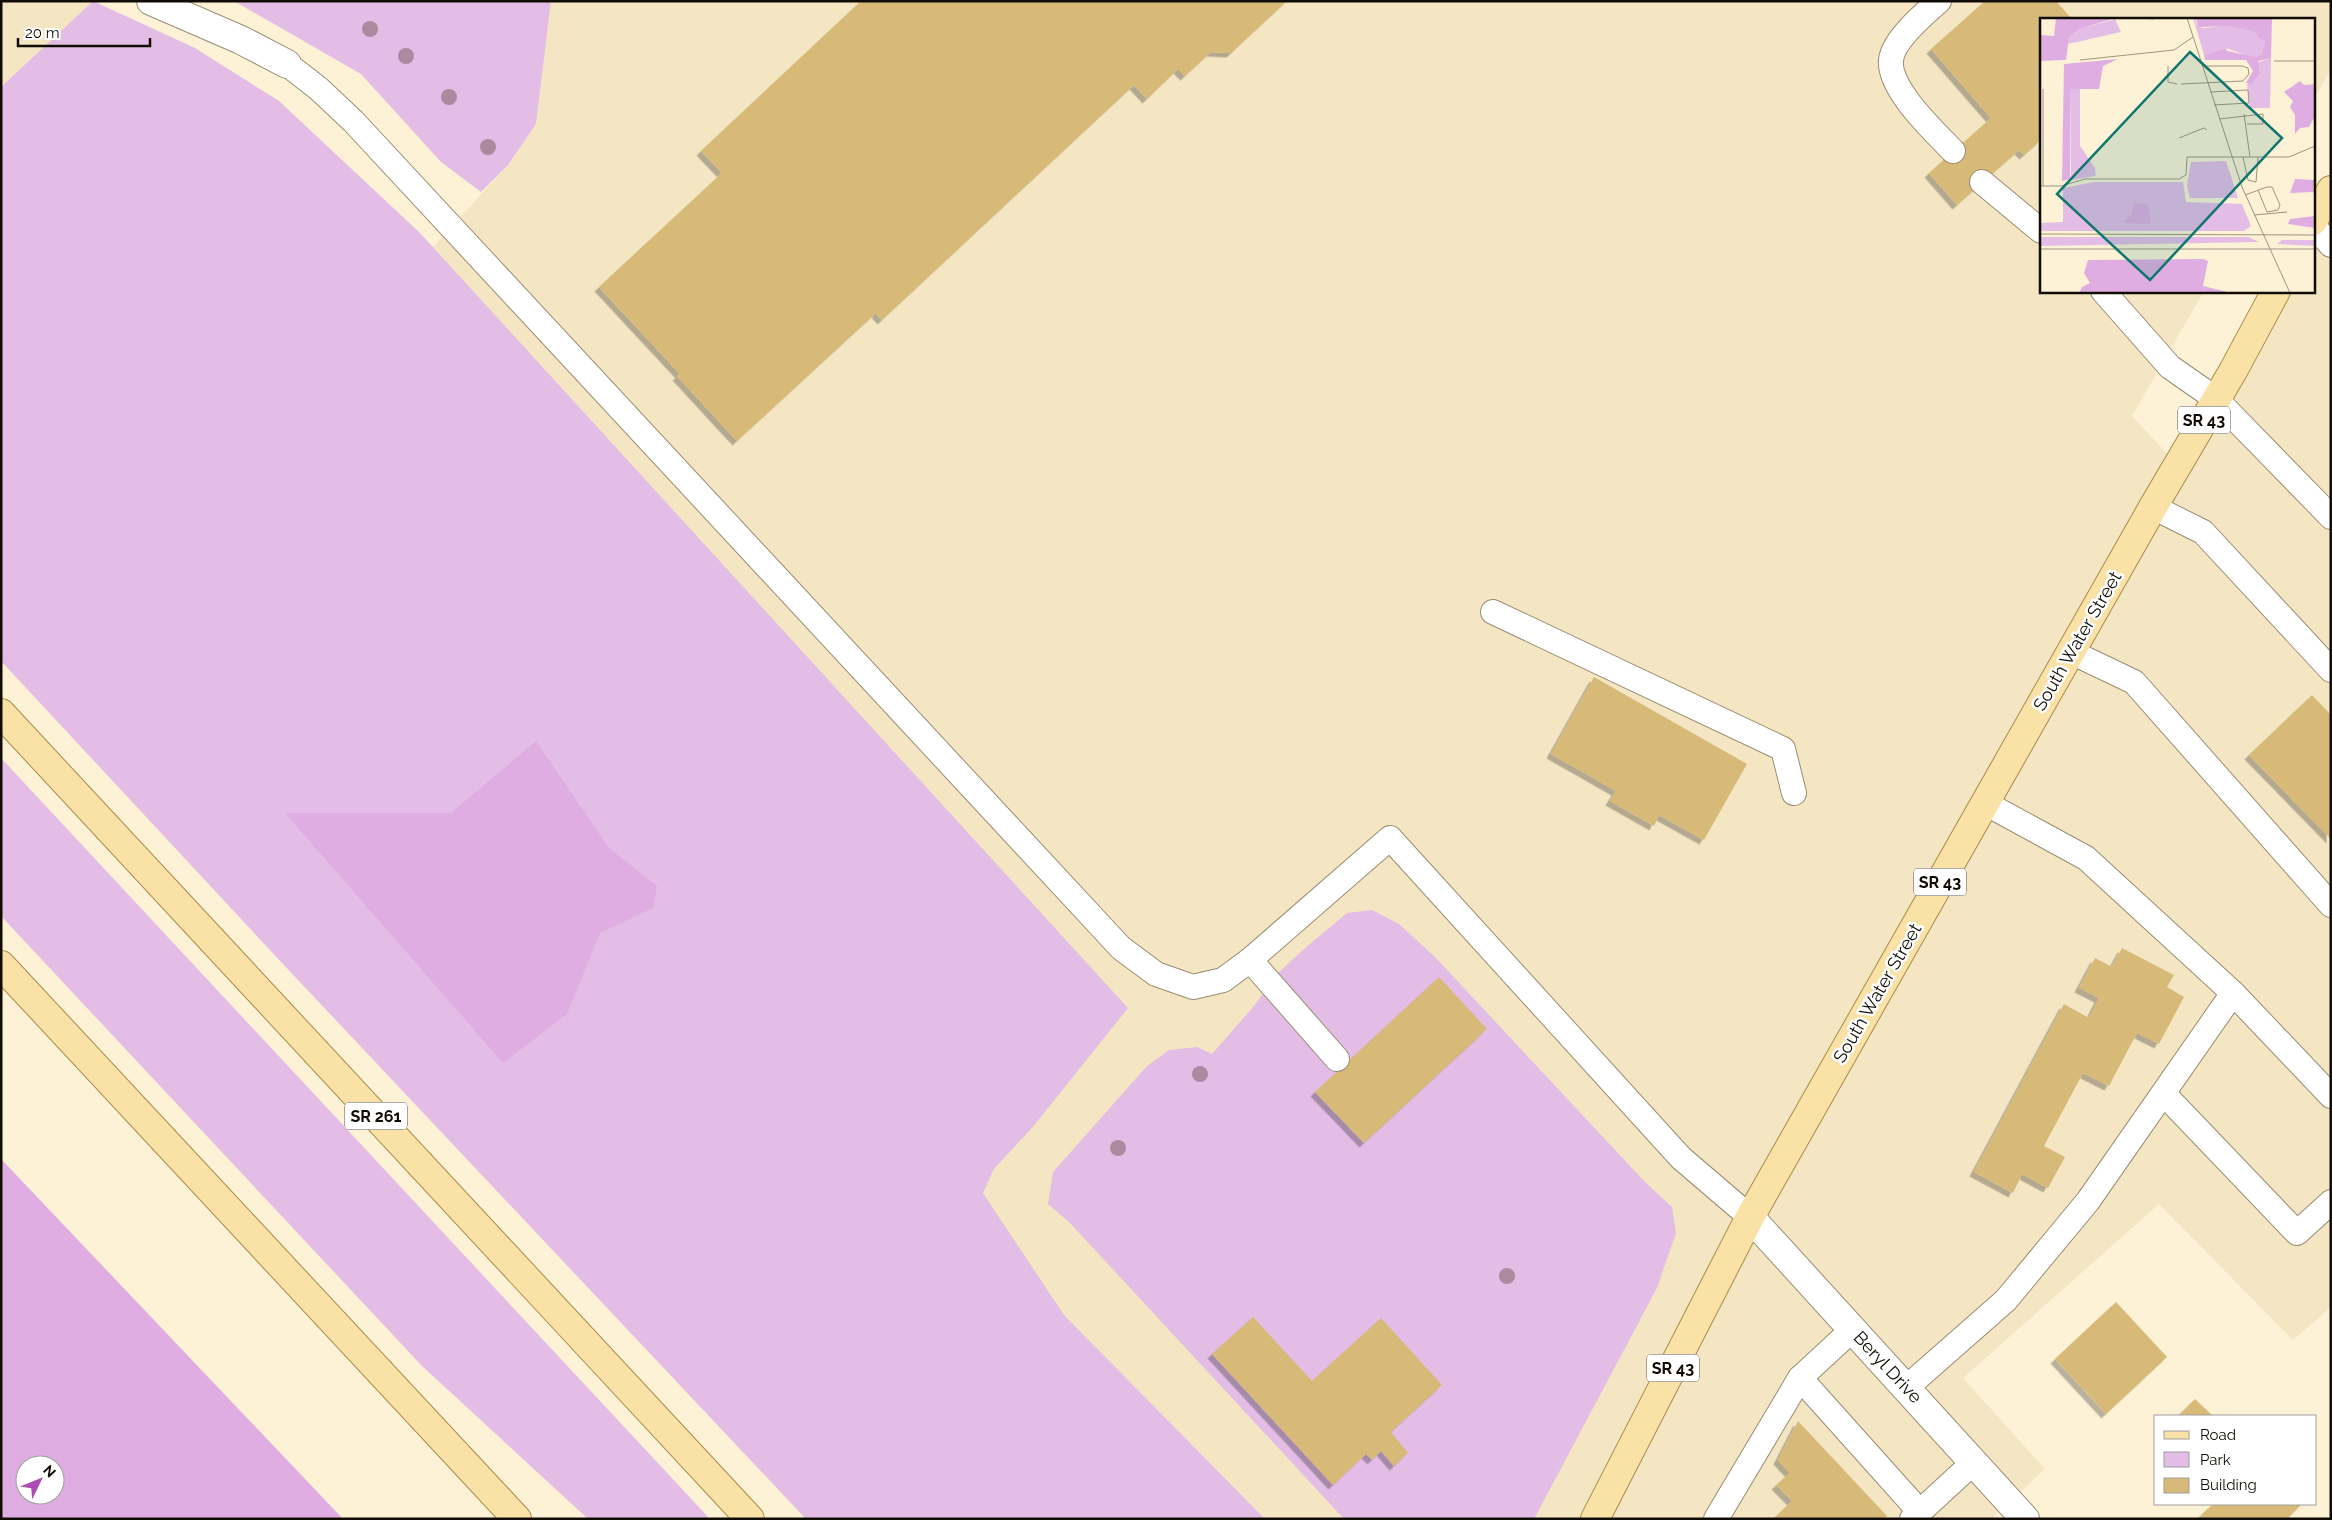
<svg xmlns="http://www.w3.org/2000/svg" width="2332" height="1520" font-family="Raleway,sans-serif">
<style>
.built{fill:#f5e6c3}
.green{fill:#e3bde5}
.forest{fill:#dfade2;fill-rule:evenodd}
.building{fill:#d7ba78;filter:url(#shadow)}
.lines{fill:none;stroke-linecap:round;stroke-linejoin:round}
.service-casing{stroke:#988d73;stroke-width:26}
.minor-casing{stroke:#988d73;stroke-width:30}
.primary-casing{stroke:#a68a48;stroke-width:30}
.service{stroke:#fff;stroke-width:24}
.minor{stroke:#fff;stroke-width:28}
.primary{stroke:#fae2a7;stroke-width:28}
.tree{fill:#ae889f}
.labels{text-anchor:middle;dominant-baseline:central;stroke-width:5;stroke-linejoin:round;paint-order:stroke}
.shield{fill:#fff;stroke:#58554f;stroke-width:1}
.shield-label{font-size:16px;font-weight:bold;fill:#100c04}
.street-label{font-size:18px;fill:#100c04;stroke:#fff}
.inset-road{fill:none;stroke:#9e9582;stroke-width:1}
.view{fill:#0f766e;fill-opacity:0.15;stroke:#0f766e;stroke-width:2.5}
.inset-edge{fill:none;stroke:#100c04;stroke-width:2.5}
</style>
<defs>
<filter id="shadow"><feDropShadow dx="-4.5" dy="4.5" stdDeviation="0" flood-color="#0004"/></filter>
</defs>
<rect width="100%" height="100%" fill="#fdf1d6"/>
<g class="built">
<path d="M 1,1 L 93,1 L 1,87 Z"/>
<path d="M 551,1 L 2331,1 L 2331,70 L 2313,100 L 2313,19 L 2041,19 L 2041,291 L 2204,291 L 2132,416 L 2178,465 L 2276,291 L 2313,291 L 2313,221 L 2331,190 L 2331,1307 L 2293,1340 L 2159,1204 L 1963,1378 L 2045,1469 L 1991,1519 L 1265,1519 L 1064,1315 L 983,1193 L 994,1169 L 1032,1128 L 431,249 L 508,165 L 536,124 Z"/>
</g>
<g class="green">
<path d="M 93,1 L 195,48 L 279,101 L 420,233 L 1128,1008 L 1032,1128 L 994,1169 L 983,1193 L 1064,1315 L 1265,1519 L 806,1519 L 282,963 L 1,661 L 1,87 Z"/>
<path d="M 234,1 L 551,1 L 536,124 L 508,165 L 481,192 L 441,162 L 361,74 Z"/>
<path d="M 1,758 L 710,1519 L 588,1519 L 422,1366 L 1,916 Z"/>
<path d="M 1372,910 L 1399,924 L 1435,957 L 1644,1181 L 1672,1207 L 1676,1233 L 1657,1288 L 1534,1519 L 1344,1519 L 1069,1222 L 1048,1204 L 1053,1172 L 1147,1066 L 1169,1050 L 1197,1047 L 1212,1054 L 1254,1006 L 1276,975 L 1304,949 L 1347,913 Z"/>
</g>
<g class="forest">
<path d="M 536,741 L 609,848 L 657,886 L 653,908 L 600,933 L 567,1014 L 503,1063 L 285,813 L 451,813 Z"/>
<path d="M 1,1159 L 343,1519 L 1,1519 ZM 25,1465 L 55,1465 L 55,1495 L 25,1495 Z"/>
</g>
<g class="building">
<path d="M 861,1 L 1287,1 L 1231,53 L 1211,52 L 1185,76 L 1178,69 L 1147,99 L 1134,85 L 882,320 L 876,313 L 737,441 L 677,376 L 680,374 L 599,287 L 722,173 L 701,151 Z"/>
<path d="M 1985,1 L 2056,1 L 2072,19 L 2041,19 L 2041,140 L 2024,155 L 2019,150 L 1957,205 L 1929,173 L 1991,118 L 1931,49 Z"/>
<path d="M 1594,677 L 1747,764 L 1704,840 L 1659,815 L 1654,826 L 1610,801 L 1616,791 L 1551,754 Z"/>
<path d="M 2312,695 L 2331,715 L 2331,839 L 2249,755 Z"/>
<path d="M 2122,948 L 2174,975 L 2167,987 L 2184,997 L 2159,1044 L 2137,1033 L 2109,1086 L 2083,1073 L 2044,1146 L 2065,1157 L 2048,1188 L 2022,1174 L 2013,1193 L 1974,1172 L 2064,1004 L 2089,1018 L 2099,998 L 2079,988 L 2095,958 L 2112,967 Z"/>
<path d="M 1439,977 L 1487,1029 L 1364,1143 L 1315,1092 Z"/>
<path d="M 2116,1302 L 2167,1357 L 2106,1414 L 2055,1359 Z"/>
<path d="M 1253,1317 L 1312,1381 L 1381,1318 L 1442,1385 L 1391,1432 L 1408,1453 L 1394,1466 L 1381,1451 L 1372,1460 L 1366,1454 L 1333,1485 L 1212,1354 Z"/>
<path d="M 2195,1399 L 2213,1416 L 2178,1416 Z"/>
<path d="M 1798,1421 L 1887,1516 L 1884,1519 L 1773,1519 L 1792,1501 L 1776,1485 L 1790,1473 L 1778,1460 Z"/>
<path d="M 2213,1504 L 2300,1504 L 2301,1505 L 2287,1519 L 2204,1519 L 2201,1515 Z"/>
</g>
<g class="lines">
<g class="service-casing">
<g id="service">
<path d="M 1939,1 C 1924,14 1893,40 1891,60 C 1888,89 1935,132 1953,151"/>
<path d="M 287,64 L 319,89 L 353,121 L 1121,948 L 1156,974 L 1193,987 L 1223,980 L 1250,960 L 1390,838 L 1681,1158 L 1750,1217"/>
<path d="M 1982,182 L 2041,231"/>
<path d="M 2313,226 L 2331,245"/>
<path d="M 2103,291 L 2170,367 L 2216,399 L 2331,517"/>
<path d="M 2153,507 L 2203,532 L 2331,670"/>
<path d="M 1493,612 L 1783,749 L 1794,793"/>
<path d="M 2071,652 L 2134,682 L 2331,905"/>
<path d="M 1985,803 L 2086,858 L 2233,993 L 2331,1096"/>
<path d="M 1250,960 L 1337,1059"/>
<path d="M 2164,1094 L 2297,1233 L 2331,1202"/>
<path d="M 1800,1378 L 1920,1512"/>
<path d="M 1906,1388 L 2006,1300 L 2088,1201 L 2233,993"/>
<path d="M 1716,1519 L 1800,1378 L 1853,1329"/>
<path d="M 1912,1519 L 1974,1462"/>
</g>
</g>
<g class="minor-casing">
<g id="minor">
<path d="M 151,1 L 241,40 L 287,64"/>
<path d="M 1750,1217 L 2025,1519"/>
</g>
</g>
<g class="primary-casing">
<g id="primary">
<path d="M 2313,221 L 2331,190"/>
<path d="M 1,713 L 750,1519"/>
<path d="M 1,965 L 517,1519"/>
<path d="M 1595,1519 L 1750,1217 L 2153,507 L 2233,371 L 2276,291"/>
</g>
</g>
<use href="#service" class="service"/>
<use href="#minor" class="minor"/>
<use href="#primary" class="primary"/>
</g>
<g class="tree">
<circle cx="370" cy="29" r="8"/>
<circle cx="406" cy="56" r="8"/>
<circle cx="449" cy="97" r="8"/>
<circle cx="488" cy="147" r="8"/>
<circle cx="1200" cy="1074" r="8"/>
<circle cx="1118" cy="1148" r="8"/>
<circle cx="1507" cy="1276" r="8"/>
</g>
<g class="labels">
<g class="shield">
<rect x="2178" y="406.5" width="52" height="27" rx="4"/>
<rect x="1914" y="868.5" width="52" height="27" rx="4"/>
<rect x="345" y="1102.5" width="62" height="27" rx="4"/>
<rect x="1647" y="1354.5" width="52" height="27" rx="4"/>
</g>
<g class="shield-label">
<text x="2204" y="420">SR 43</text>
<text x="1940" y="882">SR 43</text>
<text x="376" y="1116">SR 261</text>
<text x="1673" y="1368">SR 43</text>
</g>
<g class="street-label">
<text transform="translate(2077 641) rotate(-60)">South Water Street</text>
<text transform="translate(1877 993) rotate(-60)">South Water Street</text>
<text transform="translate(1888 1367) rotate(47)">Beryl Drive</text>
</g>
</g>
<g transform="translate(2040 18)">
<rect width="275" height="275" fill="#fdf1d6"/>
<path d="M 153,0 L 166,0 L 155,2 L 158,9 L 165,10 L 191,7 L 215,14 L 225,22 L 222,35 L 216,39 L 208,38 L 186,30 L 164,37 ZM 75,1 L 81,14 L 28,26 L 29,19 L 40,11 ZM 231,40 L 230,90 L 210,90 L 207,67 L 220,53 L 216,45 ZM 30,70 L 40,71 L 40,128 L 55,150 L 56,158 L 31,162 ZM 186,143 L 198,180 L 150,180 L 147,167 L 151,144 ZM 55,164 L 143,164 L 146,184 L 202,186 L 211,208 L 204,213 L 0,213 L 0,205 L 23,204 L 23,170 ZM 0,219 L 209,219 L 219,224 L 0,228 ZM 242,222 L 275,222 L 275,228 L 237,226 Z" fill="#e3bde5"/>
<path d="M 16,0 L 75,0 L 40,11 L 29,19 L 26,42 L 0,43 L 0,17 L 14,18 ZM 156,0 L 232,0 L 231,40 L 218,43 L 220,55 L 211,66 L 206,65 L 213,53 L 206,42 L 165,42 L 164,37 L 186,30 L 187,33 L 216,39 L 222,35 L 225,22 L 219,21 L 215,14 L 191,8 L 158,9 ZM 78,41 L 63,48 L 59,71 L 30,71 L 30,161 L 22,163 L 24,46 ZM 260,63 L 264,67 L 275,66 L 275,98 L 269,109 L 260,110 L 255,116 L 255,97 L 250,89 L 253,83 L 244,74 ZM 255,161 L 275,162 L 275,178 L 273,174 L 250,175 ZM 93,185 L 108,186 L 111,206 L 83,205 L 92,195 ZM 275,198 L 275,210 L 248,206 L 250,201 ZM 163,241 L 168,243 L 163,268 L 192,275 L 39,275 L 42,269 L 50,265 L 44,255 L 48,242 Z" fill="#dfade2"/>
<path class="inset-road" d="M 98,0 L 114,1M 147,0 L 202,169 L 250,275M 40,42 L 134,32 L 153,19M 234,43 L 275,43M 128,48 L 128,64 L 137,66M 141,66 L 203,63 L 209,56 L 208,50 L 202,48 L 162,48M 170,74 L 208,72 L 209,85 L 174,87M 204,96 L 210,139M 179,101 L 223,96 L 223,106 L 207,106M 139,120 L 164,110 L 167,112M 203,139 L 208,162 L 216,164 L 218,139M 0,168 L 21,168 L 45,161 L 139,161 L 146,157 L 147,139 L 249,139 L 275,128M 3,168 L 3,71M 205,177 L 227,169 L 232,169 L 240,187 L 238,192 L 227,194 L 218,172M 214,197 L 247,194M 0,216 L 275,217M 0,231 L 275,231"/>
<path class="view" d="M 150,34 L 242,120 L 110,262 L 17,176 Z"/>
<rect width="275" height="275" class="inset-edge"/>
</g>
<rect width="2332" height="1520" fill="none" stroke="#100c04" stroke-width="5"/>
<rect x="2154" y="1415" width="162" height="90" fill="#ffffff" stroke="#9f9e9b"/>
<rect x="2164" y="1431" width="25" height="8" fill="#fae2a7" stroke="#9f9e9b"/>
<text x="2200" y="1440" font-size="15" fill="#100c04">Road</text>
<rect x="2164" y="1452" width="25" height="15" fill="#e3bde5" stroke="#9f9e9b"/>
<text x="2200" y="1465" font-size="15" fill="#100c04">Park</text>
<rect x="2164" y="1478" width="25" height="15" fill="#d7ba78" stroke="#9f9e9b"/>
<text x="2200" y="1490" font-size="15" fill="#100c04">Building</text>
<g transform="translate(40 1480) rotate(47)"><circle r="24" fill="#ffffff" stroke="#9f9e9b"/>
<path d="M0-4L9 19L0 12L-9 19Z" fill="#ad4cb4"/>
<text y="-8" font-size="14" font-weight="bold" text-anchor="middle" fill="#100c04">N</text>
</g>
<path d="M18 38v8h132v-8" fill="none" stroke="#100c04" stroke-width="2.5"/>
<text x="25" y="38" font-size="15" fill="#100c04" stroke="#ffffff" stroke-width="4" paint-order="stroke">20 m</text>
</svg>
